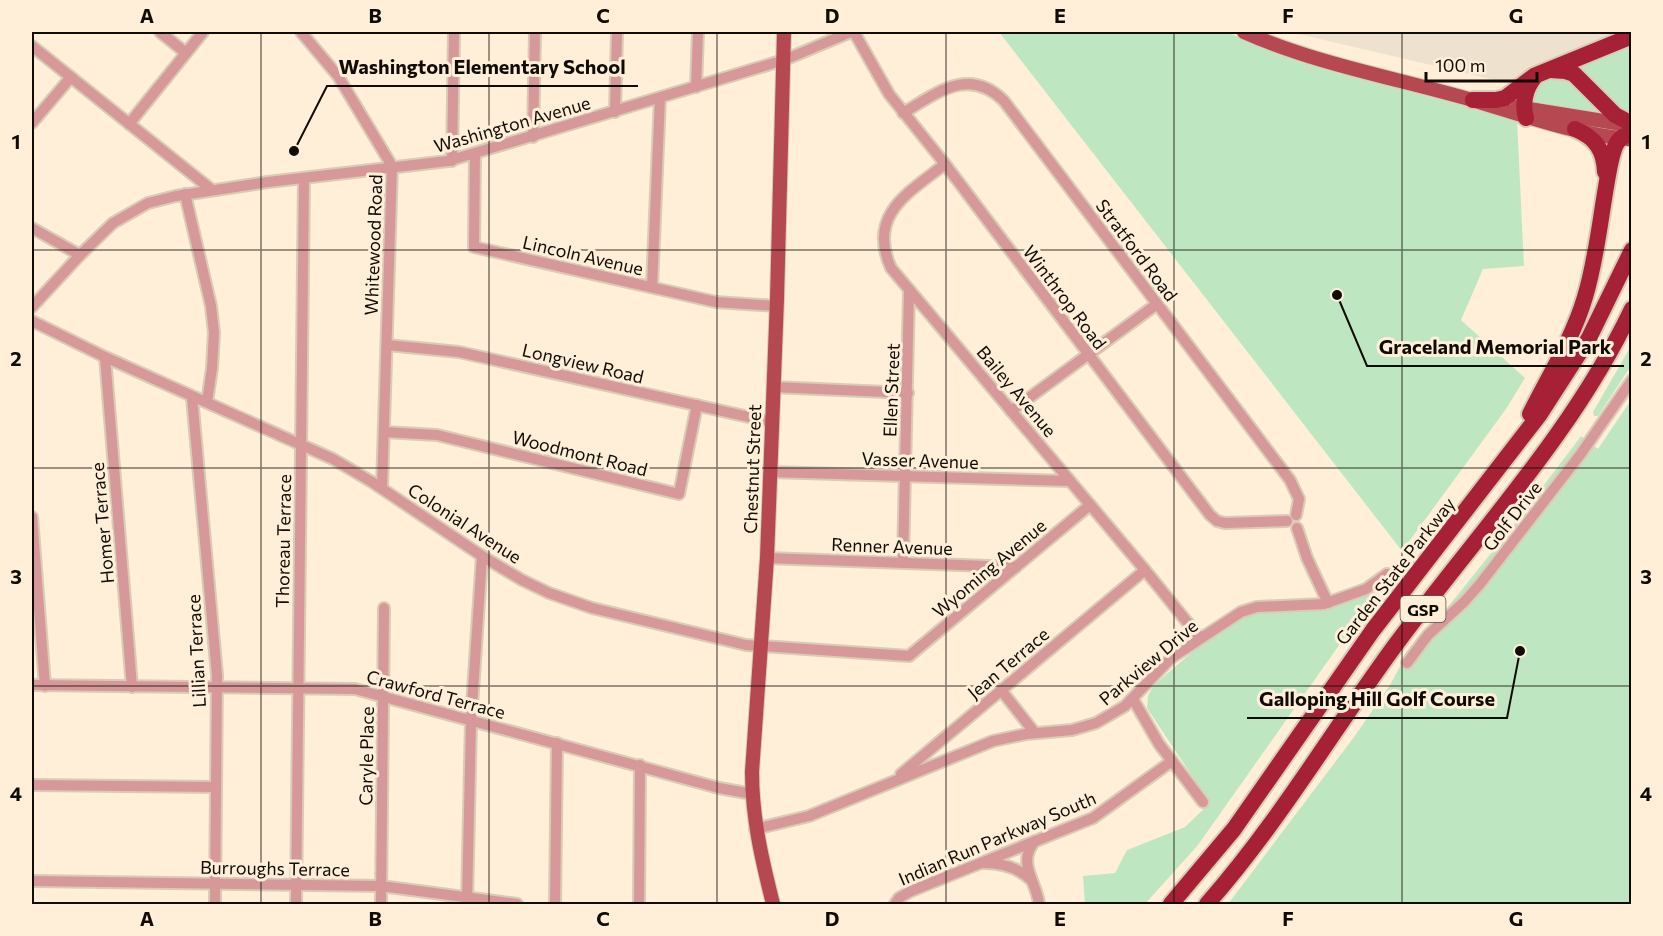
<svg xmlns="http://www.w3.org/2000/svg" width="1663" height="936" font-family="Commissioner,sans-serif">
<style>
.industrial{fill:#eee1ce}
.green{fill:#bee7c1}
.lines{fill:none;stroke-linecap:round;stroke-linejoin:round}
.minor-casing{stroke:#d9cbb6;stroke-width:14}
.major-casing{stroke:#d9cbb6;stroke-width:16}
.highway-casing{stroke:#d9cbb6;stroke-width:20}
.minor{stroke:#d79899;stroke-width:10}
.major{stroke:#b54850;stroke-width:14}
.highway{stroke:#a62135;stroke-width:16}
.grid{fill:none;stroke:#100b05;stroke-width:1.5;stroke-opacity:0.55}
.labels{text-anchor:middle;dominant-baseline:central;stroke-width:6;stroke-linejoin:round;paint-order:stroke}
.shield{fill:#ffefd8;stroke:#584f44;stroke-width:1.5}
.shield-label{font-size:16px;font-weight:bold;fill:#100b05}
.street-label{font-size:18px;fill:#100b05;stroke:#ffefd8}
.leader{fill:none;stroke:#100b05;stroke-width:2}
.callout-dot{fill:#100b05;stroke:#ffefd8;stroke-width:2}
.callout-label{font-size:20px;text-anchor:middle;font-weight:bold;fill:#100b05;stroke:#ffefd8;stroke-width:6;stroke-linejoin:round;paint-order:stroke}
.neatline{fill:none;stroke:#100b05;stroke-width:2}
.grid-label{font-size:20px;text-anchor:middle;font-weight:bold;fill:#100b05}
</style>
<rect width="100%" height="100%" fill="#ffefd8"/>
<path class="industrial" d="M 1290,32 L 1623,32 L 1512,84 Z"/>
<g class="green">
<path d="M 999,32 L 1227,32 L 1274,52 L 1313,65 L 1517,120 L 1524,266 L 1483,269 L 1461,320 L 1525,378 L 1506,409 L 1402,551 Z"/>
<path d="M 1631,42 L 1631,120 L 1572,66 Z"/>
<path d="M 1565,74 L 1604,116 L 1531,104 C 1533,82 1545,76 1565,74 Z"/>
<path d="M 1631,346 L 1631,366 L 1598,416 L 1594,416 L 1593,412 Z"/>
<path d="M 1631,400 L 1631,904 L 1228,904 L 1354,737 L 1390,685 L 1410,648 L 1443,613 L 1516,522 L 1581,436 L 1598,449 Z"/>
<path d="M 1383,587 L 1342,641 L 1198,845 L 1145,904 L 1085,904 L 1083,876 L 1115,873 L 1127,850 L 1185,827 L 1210,803 L 1147,708 L 1148,696 L 1153,686 L 1199,646 L 1245,615 L 1331,606 L 1360,598 Z"/>
</g>
<g class="lines">
<g class="minor-casing">
<g id="minor">
<path d="M 160,32 L 186,53"/>
<path d="M 301,32 L 338,76 L 392,166 L 382,488"/>
<path d="M 854,32 L 889,94 L 945,164 L 1210,515 L 1217,521 L 1225,523 L 1287,521"/>
<path d="M 32,46 L 212,190"/>
<path d="M 696,87 L 698,32"/>
<path d="M 615,112 L 617,32"/>
<path d="M 903,113 C 937,93 969,66 1004,101 L 1290,480 L 1299,499 L 1296,515"/>
<path d="M 32,123 L 71,77"/>
<path d="M 129,124 L 203,32"/>
<path d="M 533,137 L 535,32"/>
<path d="M 475,154 L 474,247 L 716,302 L 777,306"/>
<path d="M 452,161 L 454,32"/>
<path d="M 945,164 C 908,193 867,215 891,268 L 1145,570 L 1200,638"/>
<path d="M 185,194 L 211,306 L 214,333 L 212,368 L 207,402"/>
<path d="M 32,228 L 80,255"/>
<path d="M 652,287 L 660,98"/>
<path d="M 32,307 L 80,255 L 113,223 L 148,203 L 176,196 L 268,182 L 448,161 L 784,60 L 851,32"/>
<path d="M 32,321 L 105,357 L 333,459 L 372,482 L 482,556 L 522,580 L 549,593 L 592,608 L 746,645 L 909,656 L 1090,505"/>
<path d="M 387,345 L 459,352 L 771,422"/>
<path d="M 105,357 L 132,687"/>
<path d="M 773,387 L 908,393"/>
<path d="M 192,397 L 217,675 L 215,904"/>
<path d="M 1011,411 L 1157,304"/>
<path d="M 384,432 L 437,435 L 679,494 L 697,405"/>
<path d="M 770,472 L 1070,481"/>
<path d="M 32,517 L 45,686"/>
<path d="M 1297,528 L 1307,558 L 1328,603"/>
<path d="M 767,558 L 1016,567"/>
<path d="M 903,562 L 909,290"/>
<path d="M 1407,663 L 1428,635 L 1464,602 L 1480,584 L 1580,455 L 1632,380"/>
<path d="M 32,685 L 355,689 L 719,788 L 752,794"/>
<path d="M 1001,690 L 1035,733"/>
<path d="M 1133,699 L 1159,744 L 1203,802"/>
<path d="M 901,774 L 1145,570"/>
<path d="M 32,785 L 216,787"/>
<path d="M 755,829 L 809,816 L 993,741 L 1026,734 L 1072,730 L 1096,723 L 1125,706 L 1171,658 L 1241,612 L 1257,607 L 1324,604 L 1366,589 L 1387,574"/>
<path d="M 1035,841 C 1016,863 1037,882 1039,904"/>
<path d="M 984,863 C 1001,863 1017,867 1030,879"/>
<path d="M 32,881 L 381,886 L 517,904"/>
<path d="M 467,903 L 471,721 L 482,556"/>
<path d="M 296,904 L 304,178"/>
<path d="M 381,904 L 384,608"/>
<path d="M 555,904 L 557,743"/>
<path d="M 639,904 L 640,765"/>
<path d="M 895,904 L 899,898 L 911,891 L 1093,818 L 1172,761"/>
</g>
</g>
<g class="major-casing">
<g id="major">
<path d="M 1244,32 C 1316,64 1396,78 1472,100 C 1523,115 1574,134 1628,139"/>
<path d="M 1517,107 L 1628,125"/>
<path d="M 773,904 C 762,860 752,818 752,772 L 767,558 L 777,299 L 784,32"/>
</g>
</g>
<g class="highway-casing">
<g id="highway">
<path d="M 1551,70 L 1565,71 L 1574,74 L 1615,115 L 1632,124"/>
<path d="M 1473,100 L 1496,100 L 1505,98 L 1534,76 L 1632,36"/>
<path d="M 1526,118 C 1522,104 1525,89 1534,78"/>
<path d="M 1575,129 C 1596,138 1604,150 1605,172"/>
<path d="M 1530,414 C 1549,376 1573,338 1585,297 C 1598,254 1601,209 1610,165 C 1613,152 1615,135 1632,134"/>
<path d="M 1171,904 L 1234,829 L 1373,630 L 1540,414 L 1589,338 L 1632,250"/>
<path d="M 1207,904 C 1276,826 1330,735 1391,651 C 1473,538 1572,436 1632,309"/>
</g>
</g>
<use href="#minor" class="minor"/>
<use href="#major" class="major"/>
<use href="#highway" class="highway"/>
</g>
<path class="grid" d="M 261,32 L 261,904M 489,32 L 489,904M 717,32 L 717,904M 946,32 L 946,904M 1174,32 L 1174,904M 1402,32 L 1402,904M 32,250 L 1632,250M 32,468 L 1632,468M 32,686 L 1632,686"/>
<g class="labels">
<rect class="shield" x="1400.5" y="596" width="45" height="26" rx="4.5"/>
<g class="shield-label">
<text x="1423" y="609">GSP</text>
</g>
<g class="street-label">
<text transform="translate(512 124) rotate(-16)">Washington Avenue</text>
<text transform="translate(373 245) rotate(-88)">Whitewood Road</text>
<text transform="translate(1137 250) rotate(53)">Stratford Road</text>
<text transform="translate(583 255) rotate(13)">Lincoln Avenue</text>
<text transform="translate(1065 297) rotate(53)">Winthrop Road</text>
<text transform="translate(583 363) rotate(13)">Longview Road</text>
<text transform="translate(891 390) rotate(-88)">Ellen Street</text>
<text transform="translate(1017 391) rotate(50)">Bailey Avenue</text>
<text transform="translate(580 453) rotate(14)">Woodmont Road</text>
<text transform="translate(920 460) rotate(2)">Vasser Avenue</text>
<text transform="translate(752 469) rotate(-88)">Chestnut Street</text>
<text transform="translate(1512 516) rotate(-52)">Golf Drive</text>
<text transform="translate(102 523) rotate(-95)">Homer Terrace</text>
<text transform="translate(465 523) rotate(33)">Colonial Avenue</text>
<text transform="translate(283 541) rotate(-89)">Thoreau Terrace</text>
<text transform="translate(892 546) rotate(2)">Renner Avenue</text>
<text transform="translate(989 568) rotate(-40)">Wyoming Avenue</text>
<text transform="translate(1395 571) rotate(-52)">Garden State Parkway</text>
<text transform="translate(196 651) rotate(-93)">Lillian Terrace</text>
<text transform="translate(1148 662) rotate(-40)">Parkview Drive</text>
<text transform="translate(1008 663) rotate(-40)">Jean Terrace</text>
<text transform="translate(436 694) rotate(15)">Crawford Terrace</text>
<text transform="translate(366 756) rotate(-89)">Caryle Place</text>
<text transform="translate(997 838) rotate(-23)">Indian Run Parkway South</text>
<text transform="translate(275 868) rotate(1)">Burroughs Terrace</text>
</g>
</g>
<path class="leader" d="M294 151L327 86H638M1337 295L1367 366H1624M1520 651L1507 718H1247"/>
<g class="callout-dot">
<circle cx="294" cy="151" r="6"/>
<circle cx="1337" cy="295" r="6"/>
<circle cx="1520" cy="651" r="6"/>
</g>
<g class="callout-label">
<text x="482" y="74">Washington Elementary School</text>
<text x="1495" y="354">Graceland Memorial Park</text>
<text x="1377" y="706">Galloping Hill Golf Course</text>
</g>
<rect width="1663" height="936" fill="none" stroke="#ffefd8" stroke-width="66"/>
<path d="M1426 72v9h111v-9" fill="none" stroke="#100b05" stroke-width="3"/>
<text x="1435" y="72" font-size="18" fill="#100b05" stroke="#ffefd8" stroke-width="4.5" paint-order="stroke">100 m</text>
<rect x="33" y="33" width="1597" height="870" class="neatline"/>
<g class="grid-label">
<text x="147" y="23">A</text>
<text x="375" y="23">B</text>
<text x="603" y="23">C</text>
<text x="832" y="23">D</text>
<text x="1060" y="23">E</text>
<text x="1288" y="23">F</text>
<text x="1516" y="23">G</text>
<text x="16" y="149">1</text>
<text x="1646" y="149">1</text>
<text x="16" y="366">2</text>
<text x="1646" y="366">2</text>
<text x="16" y="584">3</text>
<text x="1646" y="584">3</text>
<text x="16" y="801">4</text>
<text x="1646" y="801">4</text>
<text x="147" y="926">A</text>
<text x="375" y="926">B</text>
<text x="603" y="926">C</text>
<text x="832" y="926">D</text>
<text x="1060" y="926">E</text>
<text x="1288" y="926">F</text>
<text x="1516" y="926">G</text>
</g>
</svg>
